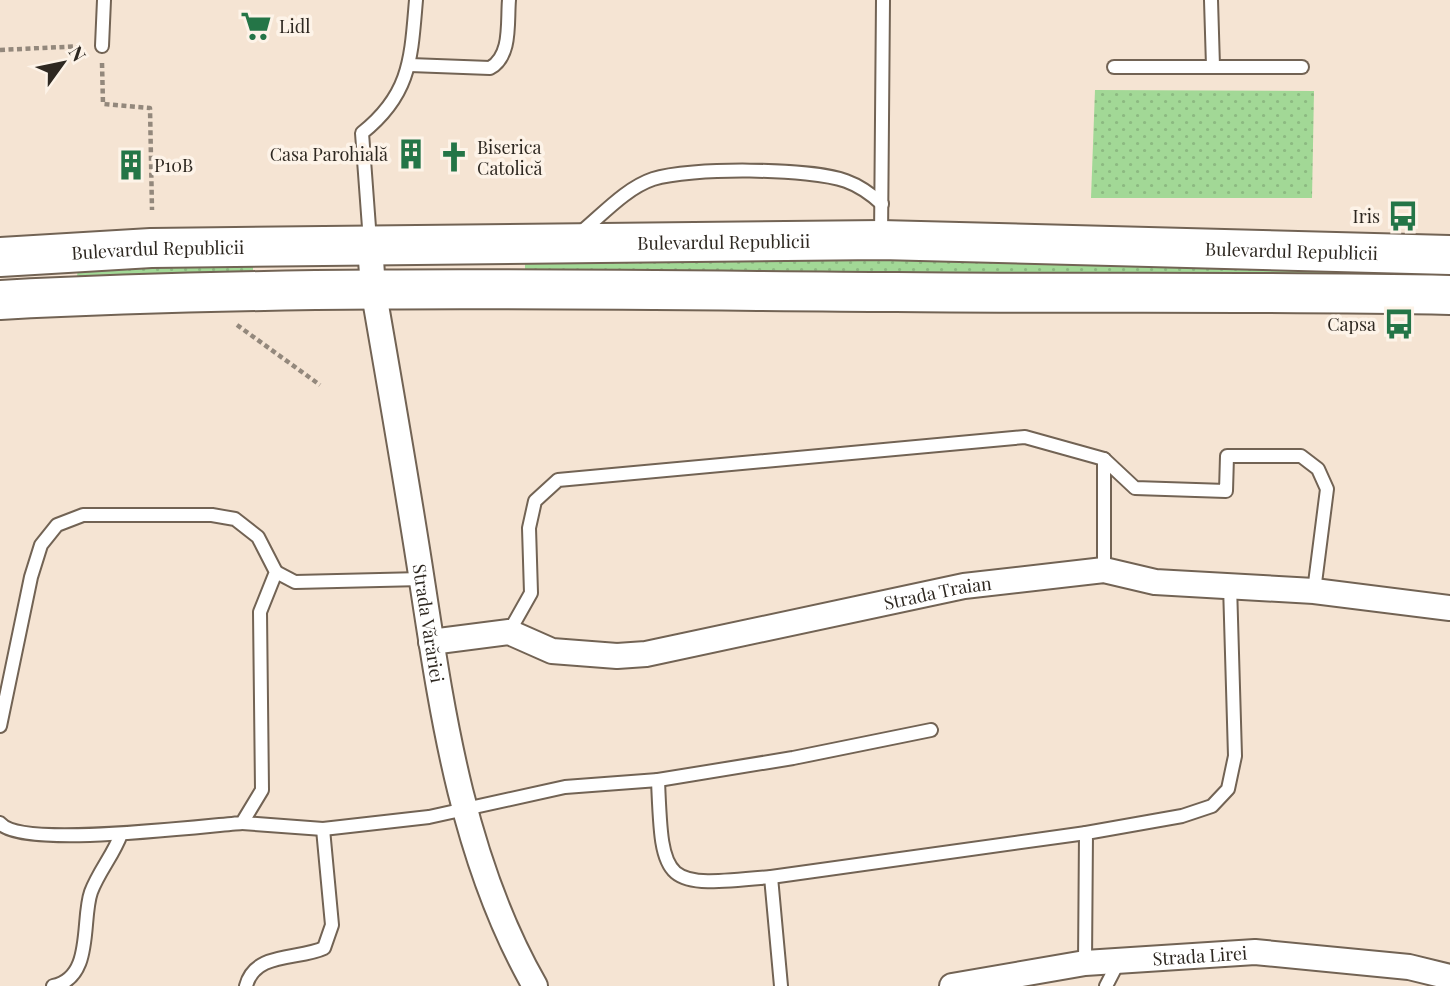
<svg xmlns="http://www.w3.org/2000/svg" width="1450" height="986" font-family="'Playfair Display',serif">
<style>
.grass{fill:url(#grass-dots)}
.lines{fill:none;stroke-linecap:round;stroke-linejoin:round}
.service-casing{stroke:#726354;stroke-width:16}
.minor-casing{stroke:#726354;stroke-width:28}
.primary-casing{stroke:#726354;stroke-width:42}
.path{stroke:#93887c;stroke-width:4.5;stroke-dasharray:5 3.5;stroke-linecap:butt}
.service{stroke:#fff;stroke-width:12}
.minor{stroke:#fff;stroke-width:24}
.primary{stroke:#fff;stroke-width:38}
.labels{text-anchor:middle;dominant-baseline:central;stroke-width:7;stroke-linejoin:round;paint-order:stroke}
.poi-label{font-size:18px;fill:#2e2821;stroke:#fdf3e8;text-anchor:start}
.street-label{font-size:18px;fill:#2e2821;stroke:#fdf3e8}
</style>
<defs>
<pattern id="grass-dots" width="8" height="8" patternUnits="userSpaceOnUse" patternTransform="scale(1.75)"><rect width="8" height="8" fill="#a2d896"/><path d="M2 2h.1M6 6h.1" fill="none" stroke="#8cb981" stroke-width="1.8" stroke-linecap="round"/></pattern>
</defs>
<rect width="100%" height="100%" fill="#f5e4d3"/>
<g class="grass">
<path d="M 1095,90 L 1314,91 L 1312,198 L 1091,198 Z"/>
<path d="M 525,256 L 1398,259 L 1398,275 L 525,271 Z"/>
<path d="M 253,259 L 253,274 L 77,278 L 78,265 Z"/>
</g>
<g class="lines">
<g class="service-casing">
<g id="service">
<path d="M 1211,0 L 1213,66"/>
<path d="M 102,46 L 104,0"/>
<path d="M 410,65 L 490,68 C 512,56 507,22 509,0"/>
<path d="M 1114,67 L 1302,67"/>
<path d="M 580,233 C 602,215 626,188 653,179 C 689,167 811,168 846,181 C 860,186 871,194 882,204"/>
<path d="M 881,238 L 883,0"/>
<path d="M 370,241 L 362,133 C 411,94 411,58 416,0"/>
<path d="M 1104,459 L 1104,570"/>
<path d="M 276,572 L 295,582 L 422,579"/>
<path d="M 509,632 L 531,593 L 529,528 L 535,501 L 558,480 L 1025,437 L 1104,459 L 1135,488 L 1226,491 L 1227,456 L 1301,456 L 1318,469 L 1327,489 L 1314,591"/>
<path d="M 0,726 L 31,577 L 41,545 L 57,525 L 83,515 L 212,515 L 235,519 L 258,537 L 276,572 L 260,612 L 262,790 L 242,823 C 202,826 21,849 0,823"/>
<path d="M 658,780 L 793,758 L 931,730"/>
<path d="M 242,823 L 323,829 L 429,817 L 565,787 L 658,780 C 662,888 664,887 771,877 L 781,986"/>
<path d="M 771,877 L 1086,833"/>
<path d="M 1085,963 L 1086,833 L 1182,816 L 1212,806 L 1228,789 L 1235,756 L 1230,585"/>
<path d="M 53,986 C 94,978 81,920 91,892 C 99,871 114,854 121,834"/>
<path d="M 246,986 C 255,951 299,960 324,948 L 332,925 L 323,829"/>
<path d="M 1106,986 L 1120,959"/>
</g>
</g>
<g class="minor-casing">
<g id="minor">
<path id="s1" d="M 370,246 L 373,288 C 390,386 407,483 422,581 C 443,719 464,862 535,986"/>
<path id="s2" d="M 431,642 L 509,632 L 552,651 L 617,656 L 646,654 L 964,586 L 1104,570 L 1155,582 L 1314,591 L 1450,608"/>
<path id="s3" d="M 952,986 L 1085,963 L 1255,952 L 1409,967 L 1450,977"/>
</g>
</g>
<g class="primary-casing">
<g id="primary">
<path id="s4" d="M 0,257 L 151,248 L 881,240 L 1450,255"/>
<path d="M 0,300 C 299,284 597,290 896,292 C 1081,294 1265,291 1450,295"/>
</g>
</g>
<g class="path">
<path d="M 0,50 L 83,46"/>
<path d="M 102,63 L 103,104 L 150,108 L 152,210"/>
<path d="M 237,325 L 320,385"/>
</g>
<use href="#service" class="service"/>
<use href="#minor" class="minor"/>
<use href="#primary" class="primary"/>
</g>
<defs>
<g id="supermarket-bare" transform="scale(2.415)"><path d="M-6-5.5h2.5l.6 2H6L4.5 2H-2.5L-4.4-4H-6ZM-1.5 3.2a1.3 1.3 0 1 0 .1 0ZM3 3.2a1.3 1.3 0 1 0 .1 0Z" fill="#247547" stroke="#fdf3e8" stroke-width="2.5" paint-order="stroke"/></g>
<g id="building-bare" transform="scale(2.415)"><path d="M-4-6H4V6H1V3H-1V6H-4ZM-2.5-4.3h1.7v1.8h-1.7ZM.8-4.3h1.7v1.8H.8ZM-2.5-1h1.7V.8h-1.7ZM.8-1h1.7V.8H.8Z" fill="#247547" stroke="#fdf3e8" stroke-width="2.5" paint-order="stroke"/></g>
<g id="church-bare" transform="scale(2.415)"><path d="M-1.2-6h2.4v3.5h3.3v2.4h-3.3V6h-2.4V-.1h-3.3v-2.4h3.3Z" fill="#247547" stroke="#fdf3e8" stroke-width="2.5" paint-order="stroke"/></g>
<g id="bus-bare" transform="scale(2.415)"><path d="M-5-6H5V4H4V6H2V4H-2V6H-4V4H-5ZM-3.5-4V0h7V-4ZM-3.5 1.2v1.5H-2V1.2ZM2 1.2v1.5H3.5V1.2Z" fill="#247547" stroke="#fdf3e8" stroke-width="2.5" paint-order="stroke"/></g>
</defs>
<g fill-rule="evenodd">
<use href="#supermarket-bare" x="256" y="26"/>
<use href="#building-bare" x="411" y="154"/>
<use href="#church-bare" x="454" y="157"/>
<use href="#building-bare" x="131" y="165"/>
<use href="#bus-bare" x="1403" y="216"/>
<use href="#bus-bare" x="1399" y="324"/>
</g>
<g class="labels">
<g class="poi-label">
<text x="279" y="26">Lidl</text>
<text x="477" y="147">Biserica<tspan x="477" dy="21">Catolică</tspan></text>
<text x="388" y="154" text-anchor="end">Casa Parohială</text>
<text x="154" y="165">P10B</text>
<text x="1380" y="216" text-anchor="end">Iris</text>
<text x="1376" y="324" text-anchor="end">Capsa</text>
</g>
<g class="street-label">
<text stroke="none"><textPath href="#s4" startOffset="724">Bulevardul Republicii</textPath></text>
<text stroke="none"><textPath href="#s4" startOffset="158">Bulevardul Republicii</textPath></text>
<text stroke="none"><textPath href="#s4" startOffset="1292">Bulevardul Republicii</textPath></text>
<text stroke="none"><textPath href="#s2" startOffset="518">Strada Traian</textPath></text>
<text stroke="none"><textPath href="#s1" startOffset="382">Strada Vărăriei</textPath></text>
<text stroke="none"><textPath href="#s3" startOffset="250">Strada Lirei</textPath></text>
</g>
</g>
<g transform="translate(63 63) rotate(57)" stroke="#fdf3e8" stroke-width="5" paint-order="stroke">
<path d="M0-5L12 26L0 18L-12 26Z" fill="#2e2821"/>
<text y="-10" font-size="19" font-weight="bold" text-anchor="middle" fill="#2e2821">N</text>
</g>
</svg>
